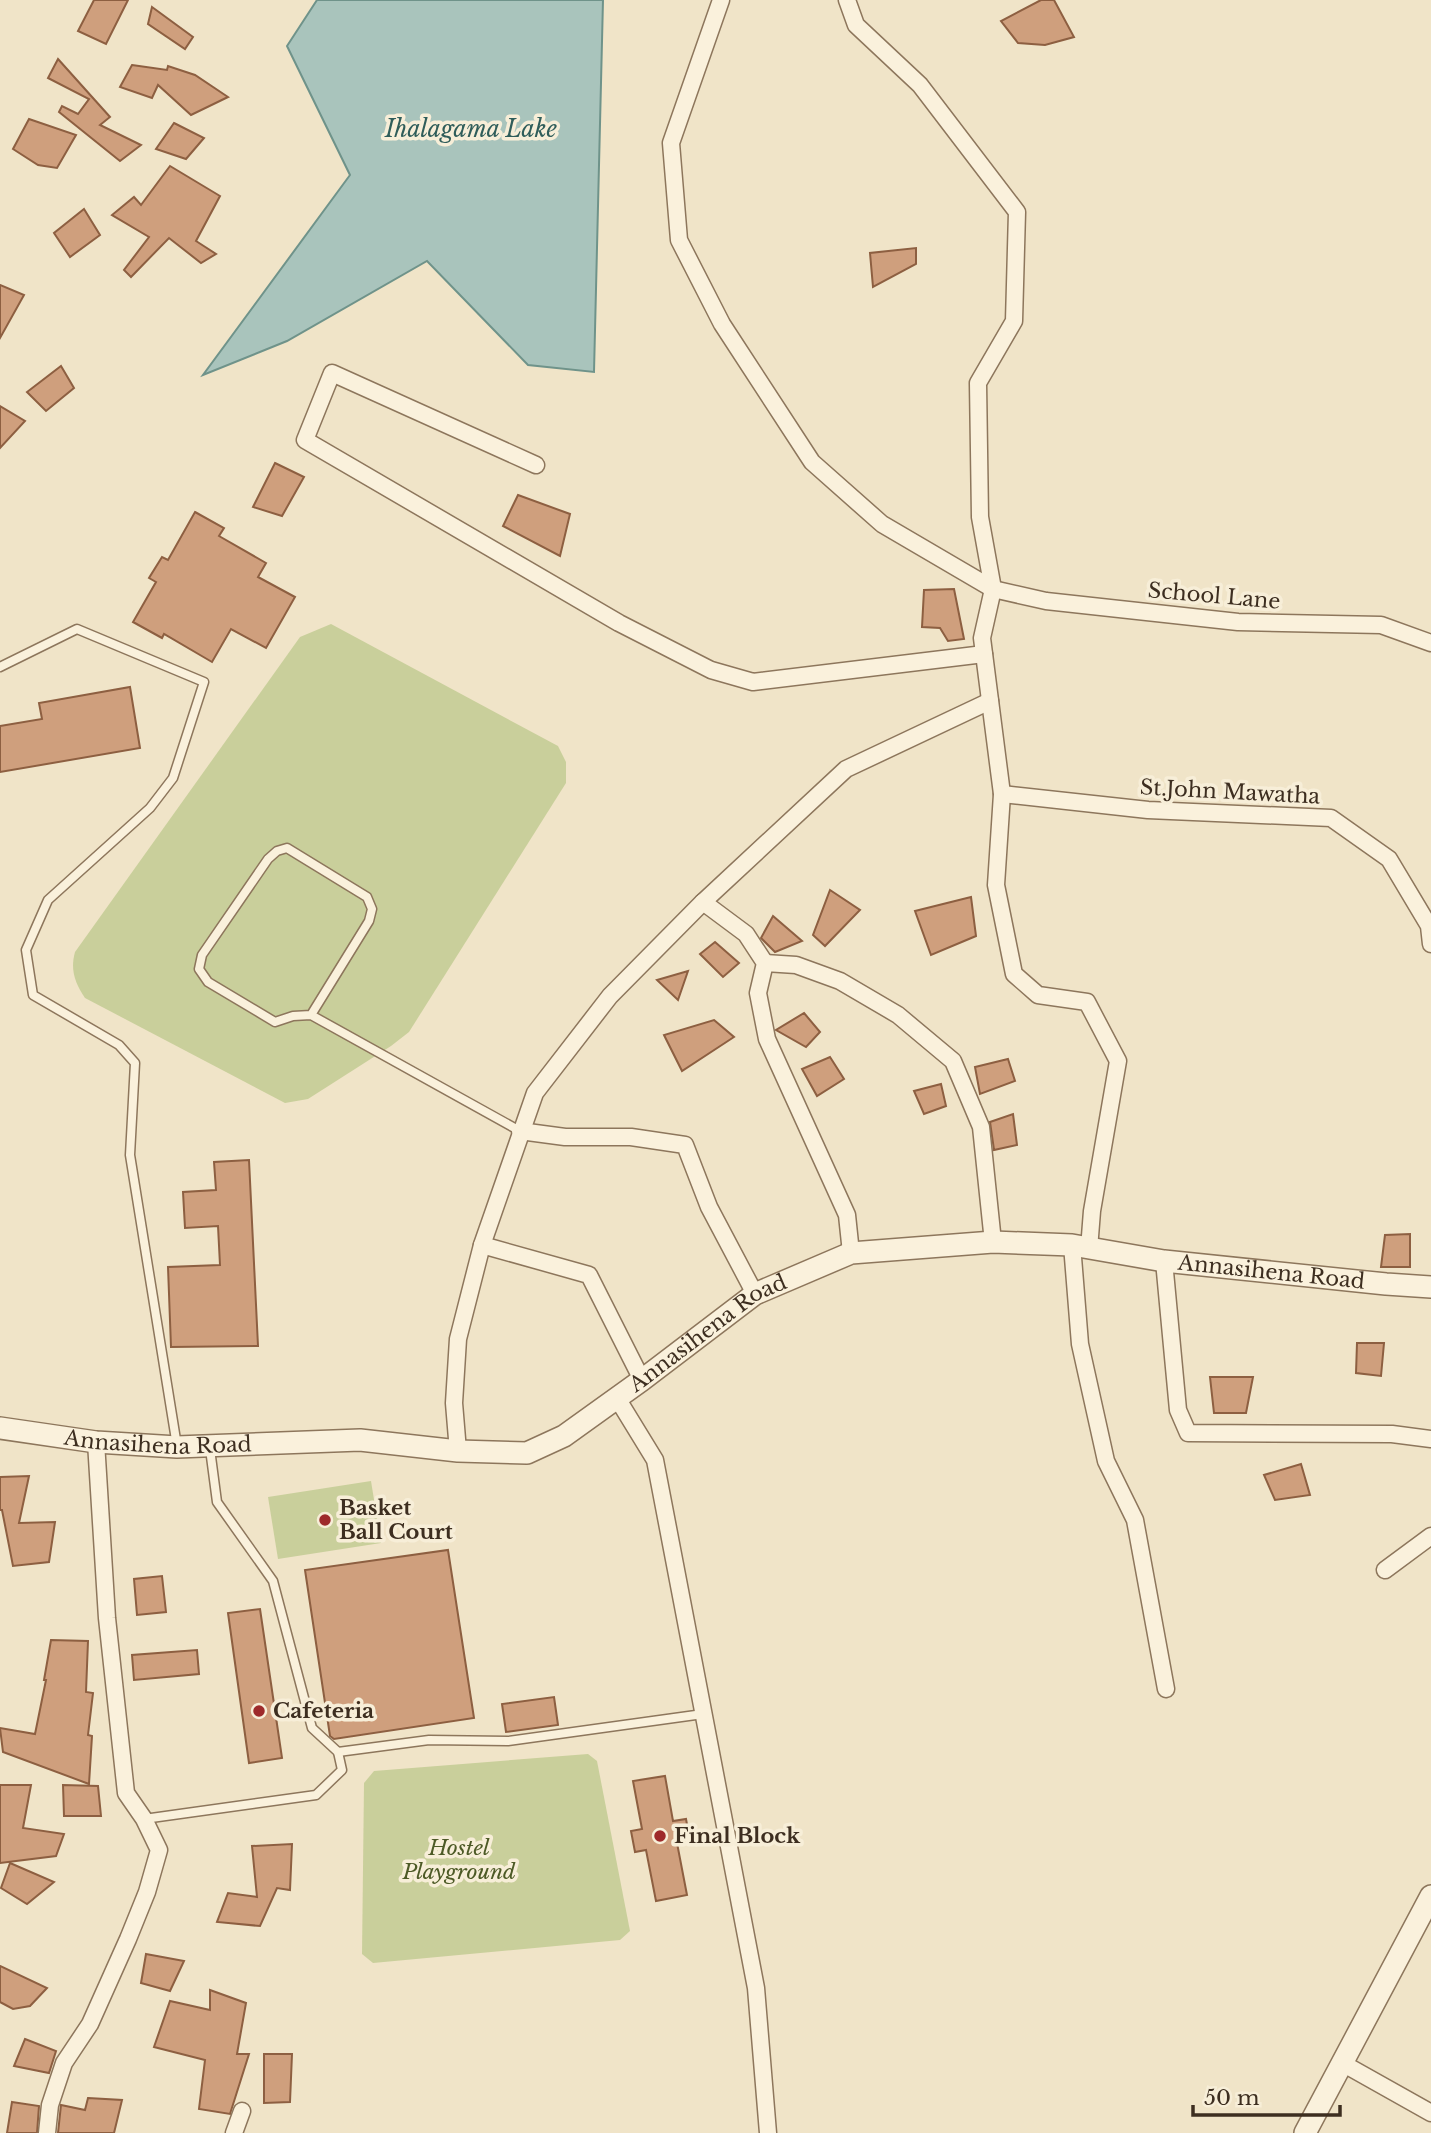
<svg xmlns="http://www.w3.org/2000/svg" width="1431" height="2133" font-family="'Libre Baskerville',serif">
<style>
.green{fill:#c9cf9b}
.water{fill:#a9c4bc;stroke:#6f938a;stroke-width:2}
.building{fill:#cf9f7d;stroke:#8d5f41;stroke-width:2}
.lines{fill:none;stroke-linecap:round;stroke-linejoin:round}
.service-casing{stroke:#8d765c;stroke-width:11}
.minor-casing{stroke:#8d765c;stroke-width:19}
.tertiary-casing{stroke:#8d765c;stroke-width:24}
.service{stroke:#faf1dc;stroke-width:8}
.minor{stroke:#faf1dc;stroke-width:16}
.tertiary{stroke:#faf1dc;stroke-width:21}
.poi-dot{fill:#9e2a2b;stroke:#f7eed8;stroke-width:2.5}
.labels{text-anchor:middle;dominant-baseline:central;stroke-width:7;stroke-linejoin:round;paint-order:stroke}
.street-label{font-size:21px;fill:#3d2e20;stroke:#f7eed8}
.poi-label{font-size:21px;font-weight:bold;fill:#3d2e20;stroke:#f7eed8;text-anchor:start}
.park-label{font-size:21px;font-style:italic;fill:#4d5a26;stroke:#f7eed8}
.water-label{font-size:23px;font-style:italic;fill:#2f5d5a;stroke:#f7eed8}
</style>
<rect width="100%" height="100%" fill="#f0e4c8"/>
<g class="green">
<path d="M 331,624 L 558,746 L 566,762 L 566,783 L 409,1032 L 391,1046 L 308,1099 L 285,1103 L 85,998 C 75,983 70,970 75,952 L 300,637 Z"/>
<path d="M 371,1481 L 381,1543 L 278,1559 L 268,1497 Z"/>
<path d="M 588,1754 L 597,1761 L 630,1931 L 620,1940 L 373,1963 L 362,1954 L 364,1783 L 374,1771 Z"/>
</g>
<path class="water" d="M 317,0 L 603,0 L 594,372 L 528,365 L 427,261 L 287,341 L 203,375 L 350,175 L 287,46 Z"/>
<g class="building">
<path d="M 94,0 L 128,0 L 106,44 L 78,31 Z"/>
<path d="M 1041,0 L 1054,0 L 1074,37 L 1045,45 L 1018,43 L 1001,21 Z"/>
<path d="M 152,7 L 193,37 L 185,49 L 148,24 Z"/>
<path d="M 58,59 L 110,117 L 100,125 L 141,145 L 120,161 L 59,112 L 62,106 L 78,114 L 89,99 L 48,78 Z"/>
<path d="M 132,65 L 167,70 L 168,66 L 195,75 L 228,97 L 191,115 L 158,85 L 152,98 L 120,87 Z"/>
<path d="M 29,119 L 76,135 L 57,168 L 38,165 L 13,149 Z"/>
<path d="M 174,123 L 204,138 L 186,159 L 156,149 Z"/>
<path d="M 170,166 L 220,196 L 196,241 L 216,254 L 201,263 L 169,238 L 131,277 L 124,270 L 149,237 L 112,215 L 134,197 L 141,205 Z"/>
<path d="M 84,209 L 100,235 L 70,257 L 54,233 Z"/>
<path d="M 916,248 L 916,264 L 873,287 L 870,253 Z"/>
<path d="M 0,285 L 24,295 L 0,338 Z"/>
<path d="M 61,366 L 74,388 L 46,411 L 27,392 Z"/>
<path d="M 0,406 L 25,421 L 0,448 Z"/>
<path d="M 275,463 L 304,477 L 282,516 L 253,507 Z"/>
<path d="M 518,495 L 570,514 L 560,556 L 503,526 Z"/>
<path d="M 195,512 L 224,528 L 219,536 L 266,563 L 258,577 L 295,597 L 266,648 L 231,629 L 212,662 L 164,634 L 162,638 L 133,622 L 156,582 L 149,578 L 162,557 L 168,560 Z"/>
<path d="M 954,589 L 964,639 L 948,641 L 940,628 L 922,627 L 924,590 Z"/>
<path d="M 130,687 L 140,748 L 0,772 L 0,726 L 42,719 L 39,703 Z"/>
<path d="M 830,890 L 860,910 L 825,946 L 813,935 Z"/>
<path d="M 971,897 L 976,936 L 931,955 L 915,911 Z"/>
<path d="M 773,916 L 802,941 L 775,952 L 761,938 Z"/>
<path d="M 715,942 L 739,963 L 723,977 L 700,954 Z"/>
<path d="M 688,971 L 678,1000 L 657,980 Z"/>
<path d="M 804,1013 L 820,1032 L 806,1047 L 776,1030 Z"/>
<path d="M 714,1020 L 734,1037 L 682,1071 L 664,1035 Z"/>
<path d="M 830,1057 L 844,1079 L 817,1096 L 802,1069 Z"/>
<path d="M 1008,1059 L 1015,1081 L 980,1094 L 975,1067 Z"/>
<path d="M 941,1084 L 946,1106 L 924,1114 L 914,1091 Z"/>
<path d="M 1013,1114 L 1017,1145 L 994,1150 L 990,1122 Z"/>
<path d="M 249,1160 L 258,1346 L 171,1347 L 168,1267 L 220,1265 L 218,1226 L 185,1228 L 183,1192 L 216,1190 L 214,1162 Z"/>
<path d="M 1410,1234 L 1410,1267 L 1381,1267 L 1385,1235 Z"/>
<path d="M 1357,1343 L 1384,1343 L 1381,1376 L 1356,1373 Z"/>
<path d="M 1210,1377 L 1253,1377 L 1246,1413 L 1214,1413 Z"/>
<path d="M 1301,1464 L 1310,1495 L 1275,1500 L 1264,1475 Z"/>
<path d="M 29,1476 L 19,1523 L 55,1522 L 49,1562 L 13,1566 L 2,1510 L 0,1510 L 0,1477 Z"/>
<path d="M 448,1550 L 474,1718 L 334,1739 L 330,1736 L 305,1570 Z"/>
<path d="M 162,1576 L 166,1612 L 137,1615 L 134,1579 Z"/>
<path d="M 260,1609 L 282,1758 L 249,1763 L 228,1613 Z"/>
<path d="M 51,1640 L 88,1641 L 86,1692 L 93,1693 L 88,1735 L 92,1736 L 89,1784 L 3,1752 L 0,1728 L 35,1734 L 46,1680 L 44,1680 Z"/>
<path d="M 197,1650 L 199,1674 L 134,1680 L 132,1655 Z"/>
<path d="M 554,1697 L 558,1725 L 506,1732 L 502,1704 Z"/>
<path d="M 665,1776 L 673,1821 L 686,1819 L 690,1841 L 677,1843 L 687,1895 L 656,1901 L 646,1850 L 635,1852 L 631,1831 L 642,1829 L 633,1781 Z"/>
<path d="M 0,1785 L 31,1785 L 23,1828 L 64,1834 L 56,1856 L 0,1863 Z"/>
<path d="M 63,1785 L 98,1786 L 101,1816 L 64,1816 Z"/>
<path d="M 292,1844 L 290,1890 L 277,1888 L 260,1926 L 217,1922 L 228,1893 L 257,1897 L 252,1846 Z"/>
<path d="M 10,1863 L 54,1882 L 27,1904 L 1,1888 Z"/>
<path d="M 146,1954 L 184,1961 L 170,1991 L 141,1983 Z"/>
<path d="M 0,1966 L 47,1988 L 30,2006 L 13,2009 L 0,2002 Z"/>
<path d="M 210,1990 L 246,2003 L 237,2054 L 249,2054 L 230,2114 L 199,2109 L 205,2060 L 154,2047 L 170,2001 L 210,2010 Z"/>
<path d="M 25,2039 L 56,2051 L 49,2073 L 14,2066 Z"/>
<path d="M 264,2054 L 292,2054 L 290,2102 L 264,2103 Z"/>
<path d="M 88,2098 L 122,2100 L 114,2133 L 58,2133 L 61,2105 L 85,2110 Z"/>
<path d="M 12,2102 L 39,2106 L 37,2133 L 7,2133 Z"/>
</g>
<g class="lines">
<g class="service-casing">
<g id="service">
<path d="M 0,667 L 77,629 L 204,682 L 173,778 L 150,808 L 48,900 L 26,950 L 33,995 L 119,1045 L 135,1063 L 130,1155 L 177,1446"/>
<path d="M 311,1015 L 369,921 L 372,909 L 367,897 L 287,848 L 277,851 L 268,859 L 202,955 L 199,969 L 208,982 L 275,1022 L 293,1016 L 311,1015 L 520,1131"/>
<path d="M 338,1752 L 429,1740 L 508,1741 L 703,1714"/>
<path d="M 144,1819 L 316,1795 L 342,1770 L 338,1752 L 312,1728 L 273,1581 L 217,1502 L 210,1449"/>
</g>
</g>
<g class="minor-casing">
<g id="minor">
<path d="M 721,0 L 671,143 L 679,240 L 722,324 L 812,462 L 882,524 L 993,589 L 1046,601 L 1238,622 L 1381,625 L 1431,643"/>
<path d="M 847,0 L 856,25 L 920,85 L 1017,212 L 1014,321 L 978,383 L 980,517 L 993,589 L 982,638 L 1002,794 L 996,885 L 1014,974 L 1038,995 L 1087,1002 L 1118,1061 L 1092,1211 L 1089,1249"/>
<path d="M 536,465 L 332,373 L 305,440 L 619,623 L 711,670 L 753,682 L 984,654"/>
<path d="M 1002,794 L 1148,810 L 1331,818 L 1389,859 L 1429,926 L 1431,944"/>
<path d="M 703,902 L 746,934 L 765,963 L 758,993 L 767,1039 L 847,1215 L 851,1253"/>
<path d="M 765,963 L 796,965 L 840,981 L 898,1015 L 953,1061 L 981,1127 L 993,1242"/>
<path d="M 520,1131 L 565,1137 L 631,1137 L 685,1145 L 709,1207 L 755,1294"/>
<path d="M 482,1245 L 589,1275 L 642,1380"/>
<path d="M 1072,1245 L 1080,1344 L 1106,1461 L 1135,1520 L 1166,1689"/>
<path d="M 1164,1261 L 1178,1410 L 1188,1433 L 1392,1434 L 1431,1439"/>
<path d="M 617,1398 L 655,1460 L 756,1988 L 768,2133"/>
<path d="M 458,1451 L 454,1403 L 458,1339 L 482,1245 L 535,1093 L 610,996 L 703,902 L 846,769 L 990,701"/>
<path d="M 1385,1570 L 1431,1536"/>
<path d="M 1342,2063 L 1431,2113"/>
<path d="M 47,2133 L 50,2105 L 64,2063 L 90,2024 L 128,1939 L 147,1892 L 159,1850 L 144,1819 L 126,1793 L 107,1618 L 96,1442"/>
<path d="M 234,2133 L 242,2111"/>
</g>
</g>
<g class="tertiary-casing">
<g id="tertiary">
<path id="s1" d="M 0,1428 L 96,1442 L 177,1447 L 360,1440 L 458,1451 L 527,1453 L 564,1436 L 642,1380 L 755,1294 L 851,1253 L 993,1242 L 1072,1245 L 1164,1261 L 1386,1284 L 1431,1287"/>
<path d="M 1305,2133 L 1431,1896"/>
</g>
</g>
<use href="#service" class="service"/>
<use href="#minor" class="minor"/>
<use href="#tertiary" class="tertiary"/>
</g>
<g class="poi-dot">
<circle cx="325" cy="1520" r="7"/>
<circle cx="259" cy="1711" r="7"/>
<circle cx="660" cy="1836" r="7"/>
</g>
<g class="labels">
<g class="street-label">
<text transform="translate(1214 596) rotate(5)">School Lane</text>
<text transform="translate(1230 792) rotate(3)">St.John Mawatha</text>
<text stroke="none"><textPath href="#s1" startOffset="1335">Annasihena Road</textPath></text>
<text stroke="none"><textPath href="#s1" startOffset="747">Annasihena Road</textPath></text>
<text stroke="none"><textPath href="#s1" startOffset="159">Annasihena Road</textPath></text>
</g>
<g class="poi-label">
<text x="339" y="1508">Basket<tspan x="339" dy="24">Ball Court</tspan></text>
<text x="273" y="1711">Cafeteria</text>
<text x="674" y="1836">Final Block</text>
</g>
<g class="park-label">
<text x="459" y="1848">Hostel<tspan x="459" dy="24">Playground</tspan></text>
</g>
<g class="water-label">
<text x="471" y="129">Ihalagama Lake</text>
</g>
</g>
<path d="M1193 2105v10h147v-10" fill="none" stroke="#3d2e20" stroke-width="3.5"/>
<text x="1204" y="2105" font-size="21" fill="#3d2e20" stroke="#f7eed8" stroke-width="5" paint-order="stroke">50 m</text>
</svg>
